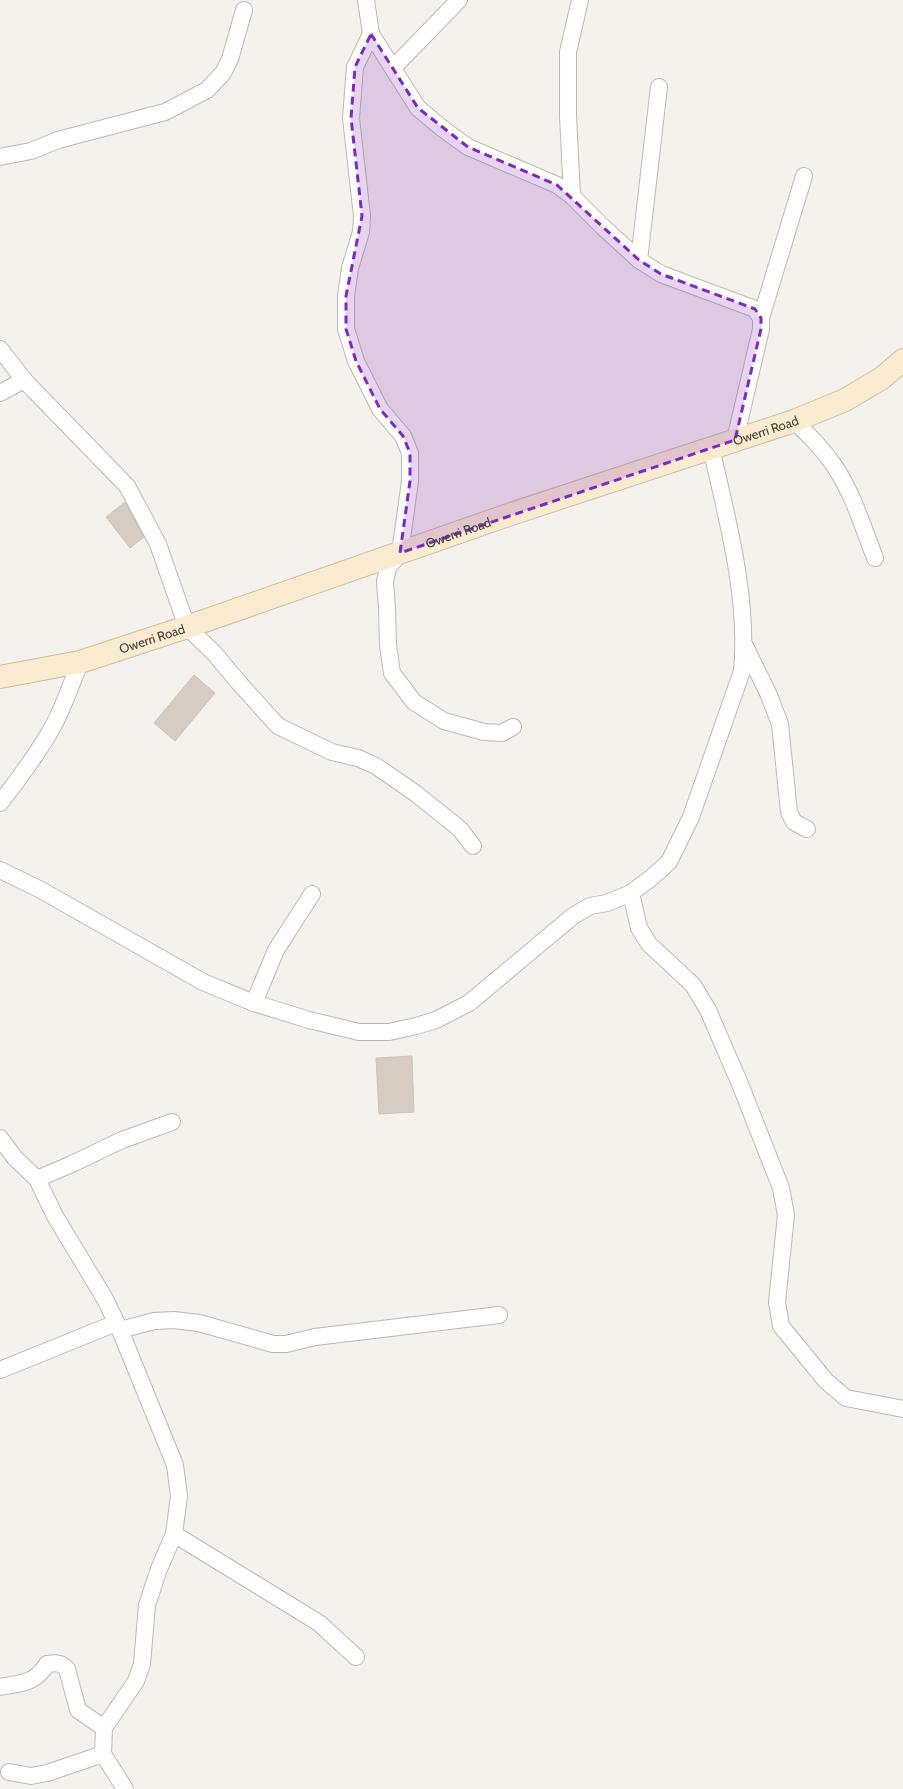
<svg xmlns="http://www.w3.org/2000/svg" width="903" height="1789" font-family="Cabin,sans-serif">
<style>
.building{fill:#d6ccc2;stroke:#d0c3b6}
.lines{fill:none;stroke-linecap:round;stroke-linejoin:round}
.minor-casing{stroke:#c0b8af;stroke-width:18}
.secondary-casing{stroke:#d0bea0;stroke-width:24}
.minor{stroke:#fff;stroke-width:16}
.secondary{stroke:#fbebd0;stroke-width:22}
.marked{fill:#7b2cbf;fill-opacity:0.2;stroke:#7b2cbf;stroke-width:3;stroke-dasharray:8 5;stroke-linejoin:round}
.labels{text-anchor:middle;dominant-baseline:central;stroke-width:3;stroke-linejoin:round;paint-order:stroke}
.street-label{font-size:13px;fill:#49413a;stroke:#fff}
</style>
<rect width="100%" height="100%" fill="#f5f1ec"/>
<g class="building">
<path d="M 125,502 L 144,537 L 130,548 L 106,517 Z"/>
<path d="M 194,675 L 215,693 L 175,741 L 154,723 Z"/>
<path d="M 412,1056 L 414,1112 L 379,1114 L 376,1058 Z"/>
</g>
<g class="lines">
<g class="minor-casing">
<g id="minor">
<path d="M 366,0 L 371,34 L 418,108 L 443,129 L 468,147 L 557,185 L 572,196 L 603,227 L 639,260 L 661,274 L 755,309 L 761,318 L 761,329 L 735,440"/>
<path d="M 371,34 L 355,67 L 351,118 L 362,216 L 361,232 L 350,268 L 346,296 L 346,329 L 356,361 L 380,409 L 403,436 L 410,453 L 410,481 L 400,553 L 388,568 L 385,581 L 387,609 L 388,645 L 392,673 L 414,702 L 444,721 L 484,732 L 502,733 L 513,727"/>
<path d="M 393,68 L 459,0"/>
<path d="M 0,157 L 31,151 L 58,140 L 165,112 L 207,90 L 223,73 L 230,59 L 244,10"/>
<path d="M 572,196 L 568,116 L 568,52 L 580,0"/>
<path d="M 639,260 L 659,87"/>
<path d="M 761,318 L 804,176"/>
<path d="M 0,349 L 24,380 L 127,486 L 158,544 L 187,627 L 214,653 L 240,684 L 278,726 L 332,752 L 358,758 L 376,766 L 415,793 L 460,829 L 473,846"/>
<path d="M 0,393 L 24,380"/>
<path d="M 794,421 C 809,435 824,450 835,467 C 853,494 863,527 875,558"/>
<path d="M 745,646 L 768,693 L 780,724 L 789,812 L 794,822 L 807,829"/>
<path d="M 0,803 C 18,780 36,756 51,730 C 63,709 71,685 80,662"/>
<path d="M 0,870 L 41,890 L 203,982 L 254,1003 L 309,1020 L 359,1032 L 389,1032 L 416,1026 L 436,1020 L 469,1003 L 573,916 L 590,906 L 607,903 L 631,893 L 651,878 L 669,862 L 691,817 L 742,671 C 749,599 727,518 711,448"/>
<path d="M 631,893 L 639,928 L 649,944 L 693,985 L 708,1010 L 740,1084 L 781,1188 L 786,1215 L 777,1302 L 781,1326 L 826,1381 L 846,1398 L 903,1409"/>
<path d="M 254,1003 L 276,950 L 312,894"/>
<path d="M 0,1138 L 15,1158 L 37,1179 L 55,1216 L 105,1299 L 120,1330 L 175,1465 L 179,1496 L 174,1534 L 159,1569 L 147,1605 L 142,1664 L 136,1681 L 104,1728 L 103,1754 L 125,1789"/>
<path d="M 37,1179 L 74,1163 L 122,1140 L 172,1122"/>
<path d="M 120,1330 L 154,1321 L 174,1320 L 199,1323 L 273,1344 L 286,1344 L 315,1337 L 499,1315"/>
<path d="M 0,1370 L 116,1323"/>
<path d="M 174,1534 L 319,1623 L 356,1657"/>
<path d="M 0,1687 C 21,1683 35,1684 47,1664 C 55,1663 61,1662 67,1669 L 78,1710 L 104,1728"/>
<path d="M 9,1772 L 31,1776 L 47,1773 L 103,1754"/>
</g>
</g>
<g class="secondary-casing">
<g id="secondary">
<path id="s1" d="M 0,677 L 80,662 L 187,627 L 511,514 L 794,421 L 845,400 L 882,378 L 903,360"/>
</g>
</g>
<use href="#minor" class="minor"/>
<use href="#secondary" class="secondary"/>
</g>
<path class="marked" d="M 371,34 L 418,108 L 468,147 L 557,185 L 639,260 L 661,274 L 755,309 L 761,318 L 761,329 L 735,440 L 400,553 L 410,481 L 410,453 L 403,436 L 380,409 L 356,361 L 346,329 L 346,296 L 362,216 L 351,118 L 355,67 Z"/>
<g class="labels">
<g class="street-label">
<text stroke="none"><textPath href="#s1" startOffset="805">Owerri Road</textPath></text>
<text stroke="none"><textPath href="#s1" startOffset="481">Owerri Road</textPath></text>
<text stroke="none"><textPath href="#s1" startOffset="157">Owerri Road</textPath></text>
</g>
</g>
</svg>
